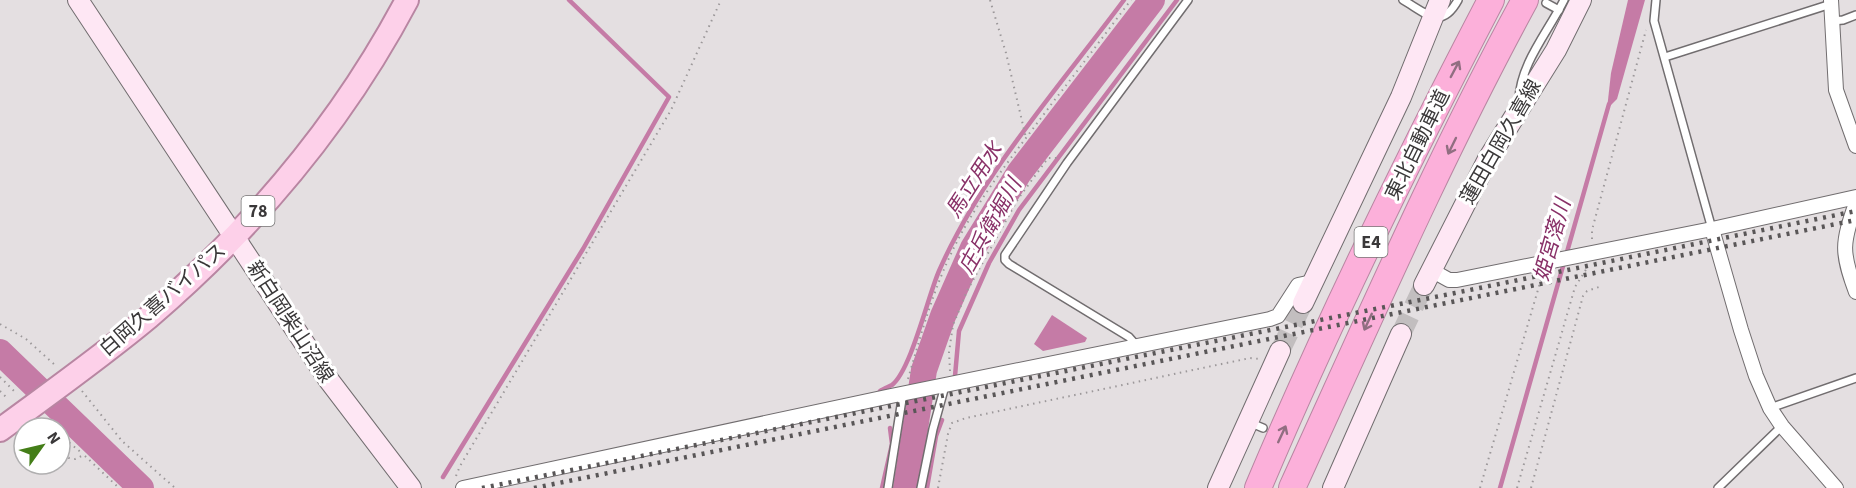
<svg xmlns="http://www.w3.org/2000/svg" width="1856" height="488" font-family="'Source Sans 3','Noto Sans JP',sans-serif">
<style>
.water{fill:#c57ba6}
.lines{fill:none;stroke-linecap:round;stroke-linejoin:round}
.stream{stroke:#c57ba6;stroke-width:4.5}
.river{stroke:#c57ba6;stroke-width:26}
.secondary-tunnel{stroke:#c2bebf;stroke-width:20;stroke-dasharray:20 10;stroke-linecap:butt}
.lane-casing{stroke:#716d6f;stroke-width:10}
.street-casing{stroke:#716d6f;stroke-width:16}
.secondary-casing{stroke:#716d6f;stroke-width:22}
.primary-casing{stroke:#b886a2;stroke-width:26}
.highway-casing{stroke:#b886a2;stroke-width:28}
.path{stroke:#9c989a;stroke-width:2;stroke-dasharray:1.5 4.5;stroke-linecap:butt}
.lane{stroke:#fff;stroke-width:7}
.street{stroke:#fff;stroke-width:14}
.secondary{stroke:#fee7f4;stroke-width:20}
.primary{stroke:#fdd0e9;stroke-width:22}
.highway{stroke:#fcb0da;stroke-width:26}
.rail{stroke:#595657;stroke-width:4.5;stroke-dasharray:3 6;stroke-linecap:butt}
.oneway{stroke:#916e81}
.labels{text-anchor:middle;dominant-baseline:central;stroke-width:6;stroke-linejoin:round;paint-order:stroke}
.shield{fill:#fff;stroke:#757474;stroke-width:1.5}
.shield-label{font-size:18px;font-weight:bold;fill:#3a3839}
.street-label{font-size:20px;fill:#3a3839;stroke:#fff}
.water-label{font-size:21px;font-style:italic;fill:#893168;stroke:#fff}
</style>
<rect width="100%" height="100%" fill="#e4dfe1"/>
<g class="water">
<path d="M 1628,0 L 1645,0 L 1617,99 L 1607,109 L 1611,73 Z"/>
<path d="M 1052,315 L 1087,338 L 1085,342 L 1043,351 L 1034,344 Z"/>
</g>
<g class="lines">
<g class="stream">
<path d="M 955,376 L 959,331 L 989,263 L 1019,210 L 1177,0"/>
<path d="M 880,391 C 883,389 888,387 892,385 C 911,370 928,296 939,271 C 982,173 1060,86 1124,0"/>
<path d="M 443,477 L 583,249 L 669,97 L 569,0"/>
<path d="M 882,488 L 892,444 L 890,428"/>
<path d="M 927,488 L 936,436 L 942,420"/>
<path d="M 1500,488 L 1609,104"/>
</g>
<g class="river">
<path d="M 0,352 L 141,488"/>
<path d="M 906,488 L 924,370 L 943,316 L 973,248 L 1019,173 L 1152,0"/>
</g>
<g class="secondary-tunnel">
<path d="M 1401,334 L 1424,285"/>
<path d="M 1280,351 L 1303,303"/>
</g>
<g class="lane-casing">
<g id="lane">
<path d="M 1403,0 C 1426,13 1441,31 1458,0"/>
<path d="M 1656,0 L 1654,21 L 1712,229"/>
<path d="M 1546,3 L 1559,10"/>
<path d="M 1832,21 L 1843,20 L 1856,15"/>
<path d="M 1665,57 L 1831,4"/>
<path d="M 1519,100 C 1520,64 1548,32 1564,0"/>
<path d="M 1137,346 L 1129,337 L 1009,264 L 1005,260 L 1005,255 L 1067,163 L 1188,0"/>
<path d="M 1770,408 L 1856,378"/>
<path d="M 1251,423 L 1263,428"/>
<path d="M 888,488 L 903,393"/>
<path d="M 921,488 L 933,429 L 945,386"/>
<path d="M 1718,488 L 1782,426"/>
</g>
</g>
<g class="street-casing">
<g id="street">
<path d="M 1831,0 L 1836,90 L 1856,146"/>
<path d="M 1856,203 C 1842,243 1841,252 1856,292"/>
<path d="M 1712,229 L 1741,330 L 1756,376 L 1770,408 L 1782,426 L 1836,488"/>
<path d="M 1431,270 L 1449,280 L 1457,280 L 1712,229 L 1856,197"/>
<path d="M 463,488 L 891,396 L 1270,319 L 1278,316 L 1298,285 L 1312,282"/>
</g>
</g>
<g class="secondary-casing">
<g id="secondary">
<path d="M 78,0 L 328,379 L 411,488"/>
<path d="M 1424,285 L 1488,159 L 1556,50 L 1581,0"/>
<path d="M 1303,303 L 1401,97 L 1440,0"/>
<path d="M 1218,488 L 1280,351"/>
<path d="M 1333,488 L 1401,334"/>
</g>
</g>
<g class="primary-casing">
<path id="primary" d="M 0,430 C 50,393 101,357 149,317 C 253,228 343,121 407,0"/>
</g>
<g class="highway-casing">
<g id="highway">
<path d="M 1258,488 C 1328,322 1408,159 1491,0"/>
<path d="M 1292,488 C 1367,324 1439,158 1525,0"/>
</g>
</g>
<g class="path">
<path d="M 990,0 L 1006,53 L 1026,138"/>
<path d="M 1592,239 L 1592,230 L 1646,30"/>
<path d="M 1543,248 L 1560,226 L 1565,209"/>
<path d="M 0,324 L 26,339 L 56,366"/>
<path d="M 950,371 L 949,352 L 953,325 L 967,291 L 1018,199 L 1048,158 L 1059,158"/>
<path d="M 0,377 L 17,394"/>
<path d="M 908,379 C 920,338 931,297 949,258 C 975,201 1016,152 1053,102 C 1080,68 1105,34 1131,0"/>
<path d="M 0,391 L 8,399"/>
<path d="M 82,391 L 122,441 L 175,488"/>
<path d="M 45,421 L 52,428"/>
<path d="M 60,435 L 83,454"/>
<path d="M 60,449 L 69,458 L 75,459 L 84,455 L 119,488"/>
<path d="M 456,476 L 460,466 L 671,110 L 721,0"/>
<path d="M 938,488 L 948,434 L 952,423 L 966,418 L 1250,358 L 1260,359"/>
<path d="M 1480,488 L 1542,276"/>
<path d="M 1517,488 L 1575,287 L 1587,268"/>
<path d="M 1531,488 L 1583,296 L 1587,291 L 1599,287"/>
</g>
<use href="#lane" class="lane"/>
<use href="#street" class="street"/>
<use href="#secondary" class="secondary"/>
<use href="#primary" class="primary"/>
<use href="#highway" class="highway"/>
<g class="rail">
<path d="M 482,488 L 1455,293 L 1856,211"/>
<path d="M 534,488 L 1856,220"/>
</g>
</g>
<defs><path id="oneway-shaft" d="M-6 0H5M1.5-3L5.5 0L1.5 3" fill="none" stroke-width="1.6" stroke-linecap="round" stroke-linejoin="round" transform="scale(1.5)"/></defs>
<g class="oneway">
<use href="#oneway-shaft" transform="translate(1455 69) rotate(-62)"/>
<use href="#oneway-shaft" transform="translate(1452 146) rotate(116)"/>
<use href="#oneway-shaft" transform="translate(1368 322) rotate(115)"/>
<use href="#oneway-shaft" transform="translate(1282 434) rotate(-65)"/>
</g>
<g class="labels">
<g class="shield">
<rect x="241.5" y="196" width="33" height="30" rx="4.5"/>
<rect x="1354.5" y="227" width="33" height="30" rx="4.5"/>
</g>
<g class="shield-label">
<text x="258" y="211">78</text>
<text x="1371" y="242">E4</text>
</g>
<g class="street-label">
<text transform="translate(1501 142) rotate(-60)">蓮田白岡久喜線</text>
<text transform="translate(1418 145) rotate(-64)">東北自動車道</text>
<text transform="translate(163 300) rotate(-41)">白岡久喜バイパス</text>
<text transform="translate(290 322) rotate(57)">新白岡柴山沼線</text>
</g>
<g class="water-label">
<text transform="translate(974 180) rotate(-57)">馬立用水</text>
<text transform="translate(990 226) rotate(-61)">庄兵衛堀川</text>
<text transform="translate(1552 240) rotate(-74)">姫宮落川</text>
</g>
</g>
<g transform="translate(42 446) rotate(56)"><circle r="28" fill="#ffffff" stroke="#b0afb0" stroke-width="1.5"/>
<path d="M0-4.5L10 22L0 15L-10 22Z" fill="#447e18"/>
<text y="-9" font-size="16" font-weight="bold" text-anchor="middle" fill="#3a3839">N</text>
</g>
</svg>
